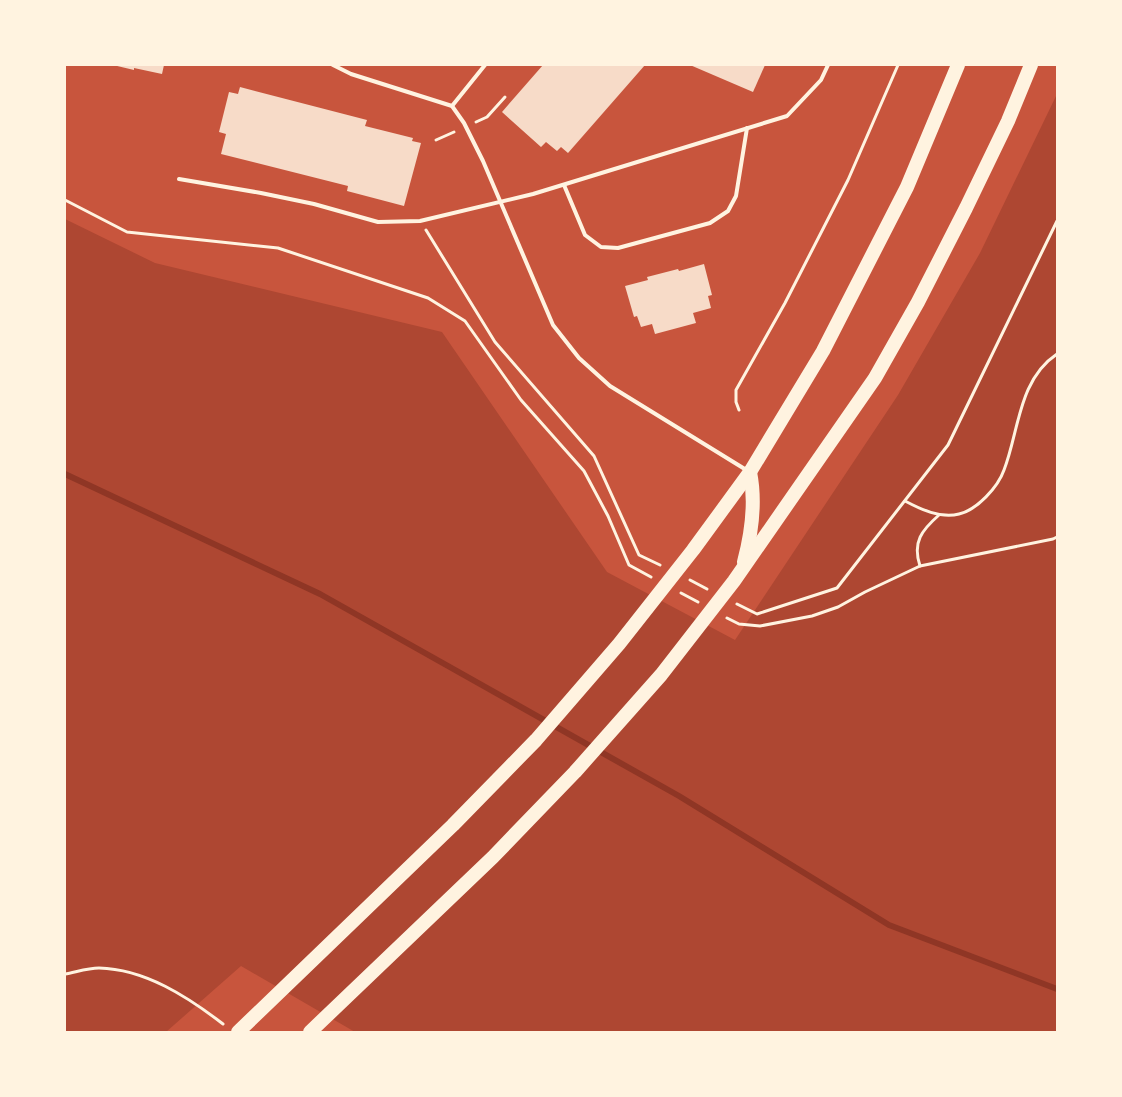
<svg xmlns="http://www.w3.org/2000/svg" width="1122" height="1097" font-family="'Roboto Condensed',sans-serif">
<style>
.green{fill:#ae4732}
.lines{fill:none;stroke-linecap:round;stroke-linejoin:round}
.stream{stroke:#8f3625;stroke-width:6}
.building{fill:#f7dbc8}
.path{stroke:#fff3e0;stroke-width:3}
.service{stroke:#fff3e0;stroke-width:4}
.trunk{stroke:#fff3e0;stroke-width:14}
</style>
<rect width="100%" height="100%" fill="#c8553d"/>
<path class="green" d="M 1057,94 L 1057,1032 L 355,1032 L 241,966 L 166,1032 L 65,1032 L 65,219 L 155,263 L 442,332 L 607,572 L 735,640 L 898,395 L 980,253 Z"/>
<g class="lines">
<path class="stream" d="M 65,474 L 320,594 L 679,796 L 889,925 L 1057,989"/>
</g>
<g class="building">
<path d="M 113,65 L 164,65 L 162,74 L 134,68 L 134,70 Z"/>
<path d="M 543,65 L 645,65 L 568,153 L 561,147 L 557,151 L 546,142 L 541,147 L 502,112 Z"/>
<path d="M 690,65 L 765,65 L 753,92 Z"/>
<path d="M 240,87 L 367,120 L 365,126 L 413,138 L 412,141 L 421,143 L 404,206 L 347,191 L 348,186 L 221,154 L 226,134 L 219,132 L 229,92 L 238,94 Z"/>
<path d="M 704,264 L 712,295 L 708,296 L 711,308 L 693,313 L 696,323 L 655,334 L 652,324 L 641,327 L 637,316 L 634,317 L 625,286 L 648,280 L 647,277 L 678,269 L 679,271 Z"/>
</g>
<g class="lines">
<g class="path">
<path d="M 476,122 L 487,117 L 505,97"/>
<path d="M 436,140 L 454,132"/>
<path d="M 65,200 L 127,232 L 278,248 L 428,298 L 465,321 L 521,400 L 584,471 L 608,516 L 629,565 L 651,577"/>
<path d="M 426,230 L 495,342 L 594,456 L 639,555 L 660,565"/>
<path d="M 739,410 L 736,402 L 736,390 L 785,303 L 848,180 L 898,65"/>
<path d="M 905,501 C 920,509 941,519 959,514 C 977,510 998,487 1004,470 C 1019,432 1018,380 1057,354"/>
<path d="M 920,566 C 912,542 922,530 939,515"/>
<path d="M 690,580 L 707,589"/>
<path d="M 681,593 L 698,602"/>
<path d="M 737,604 L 757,614 L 837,588 L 948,445 L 1057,221"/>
<path d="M 727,618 L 739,624 L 760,626 L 812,616 L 838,607 L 865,592 L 920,566 L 1053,539 L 1057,537"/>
<path d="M 65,974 C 76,972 88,968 99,968 C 145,969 188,997 223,1024"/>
</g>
<g class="service">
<path d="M 333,65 L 351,74 L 452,106 L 464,123 L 483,161 L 553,325 L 579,358 L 610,386 L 748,471"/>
<path d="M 452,106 L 485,65"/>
<path d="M 179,179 L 261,193 L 314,204 L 378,222 L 420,221 L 533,194 L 787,116 L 821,80 L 828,65"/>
<path d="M 564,185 L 585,235 L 601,247 L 618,248 L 710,223 L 728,211 L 736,196 L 747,128"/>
</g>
<g class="trunk">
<path d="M 744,562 C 752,532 756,502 750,472"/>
<path d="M 238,1032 L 453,825 L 536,740 L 619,644 L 693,550 L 750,472 L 823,351 L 907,187 L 958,65"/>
<path d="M 310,1032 L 493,857 L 575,772 L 661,675 L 734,581 L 875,378 L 918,302 L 966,208 L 1008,121 L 1031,65"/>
</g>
</g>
<rect width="1122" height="1097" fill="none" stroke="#fff3e0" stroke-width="132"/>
</svg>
